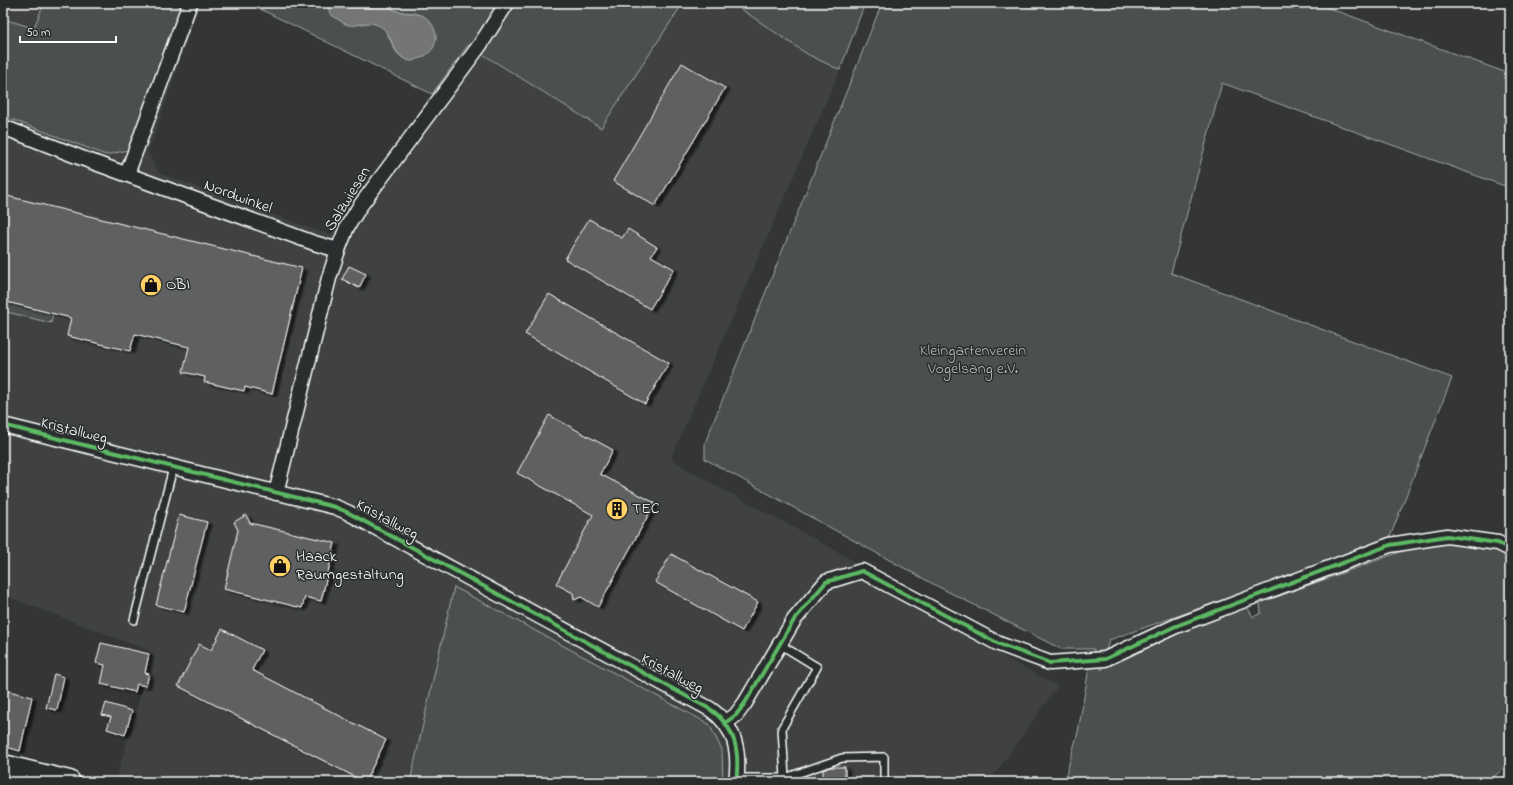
<svg xmlns="http://www.w3.org/2000/svg" width="1513" height="785" font-family="'Indie Flower',sans-serif">
<style>
.built{fill:#404243}
.green{fill:#4c4f50;stroke:#a6a7a8}
.water{fill:#737576;stroke:#abacad}
.building{fill:#5f6162;stroke:#fff;filter:url(#shadow)}
.lines{fill:none;stroke-linecap:round;stroke-linejoin:round}
.lane-casing{stroke:#fff;stroke-width:10}
.street-casing{stroke:#fff;stroke-width:17}
.primary-casing{stroke:#fff;stroke-width:25}
.lane{stroke:#2a2d2e;stroke-width:7}
.street{stroke:#2a2d2e;stroke-width:14}
.primary{stroke:#2a2d2e;stroke-width:22}
.cycleway-casing{stroke:#2a2d2e;stroke-width:6}
.cycleway{stroke:#5cba63;stroke-width:4}
.labels{text-anchor:middle;dominant-baseline:central;stroke-width:3;stroke-linejoin:round;paint-order:stroke}
.street-label{font-size:16px;fill:#fff;stroke:#2a2d2e}
.poi-label{font-size:16px;fill:#fff;stroke:#2a2d2e;text-anchor:start}
.park-label{font-size:16px;fill:#b7b9b9;stroke:#2a2d2e}
</style>
<defs>
<filter id="shadow"><feDropShadow dx="4.5" dy="2.5" stdDeviation="1" flood-color="#0009"/></filter>
</defs>
<rect width="100%" height="100%" fill="#333536"/>
<filter id="ink" filterUnits="userSpaceOnUse"><feTurbulence type="fractalNoise" baseFrequency=".025" numOctaves="2"/><feDisplacementMap in="SourceGraphic" scale="8" xChannelSelector="R" yChannelSelector="G"/><feConvolveMatrix kernelMatrix="1 2 1 2 8 2 1 2 1" color-interpolation-filters="sRGB"/></filter>
<g filter="url(#ink)">
<path class="built" d="M 3,3 L 200,3 L 148,153 L 159,173 L 330,235 L 468,45 L 601,128 L 683,3 L 732,3 L 807,54 L 840,70 L 671,458 L 695,474 L 837,551 L 853,561 L 868,584 L 1058,686 L 989,782 L 125,782 L 116,779 L 153,652 L 3,595 Z"/>
<g class="green">
<path d="M 44,3 L 185,3 L 128,150 L 106,155 L 3,116 L 3,19 L 34,28 Z"/>
<path d="M 248,3 L 327,3 L 327,7 L 355,25 C 396,13 383,46 403,58 C 406,59 410,60 412,61 L 414,13 C 404,12 392,13 387,3 L 683,3 L 601,128 L 468,45 L 432,94 Z"/>
<path d="M 732,3 L 865,3 L 840,70 L 807,54 Z"/>
<path d="M 882,3 L 1006,3 L 1009,6 L 1012,3 L 1315,3 L 1510,74 L 1510,188 L 1222,83 L 1171,273 L 1452,378 L 1388,542 L 1109,640 L 1101,670 L 1110,663 L 1170,635 L 1246,605 L 1253,617 L 1261,613 L 1260,603 L 1411,548 L 1463,542 L 1500,551 L 1510,558 L 1510,756 L 1502,770 L 1487,782 L 1064,782 L 1078,732 L 1088,674 L 1094,649 L 1061,649 L 935,585 L 705,459 L 705,443 Z"/>
<path d="M 3,301 L 53,313 L 51,323 L 3,311 Z"/>
<path d="M 454,587 L 709,724 L 722,750 L 723,782 L 410,782 Z"/>
</g>
<path class="water" d="M 327,3 L 387,3 C 395,19 420,6 431,23 C 442,38 434,54 418,59 C 417,59 413,61 412,61 C 392,60 394,32 378,25 C 367,20 358,27 348,25 C 342,23 335,17 330,14 Z"/>
<g class="building">
<path d="M 682,63 L 725,88 L 655,206 L 613,181 Z"/>
<path d="M 3,195 L 302,268 L 272,394 L 245,387 L 244,391 L 204,382 L 205,377 L 183,372 L 189,347 L 135,334 L 130,351 L 67,336 L 71,318 L 3,301 Z"/>
<path d="M 589,219 L 622,238 L 628,229 L 657,247 L 651,256 L 674,269 L 650,309 L 565,259 Z"/>
<path d="M 349,266 L 366,274 L 359,288 L 342,279 Z"/>
<path d="M 549,294 L 669,363 L 645,404 L 525,334 Z"/>
<path d="M 549,415 L 613,450 L 600,474 L 655,503 L 598,607 L 581,597 L 574,600 L 573,593 L 556,584 L 593,515 L 517,473 Z"/>
<path d="M 179,515 L 207,522 L 184,612 L 156,605 Z"/>
<path d="M 246,515 L 250,523 L 335,543 L 321,601 L 305,597 L 302,608 L 224,589 L 238,530 L 234,522 Z"/>
<path d="M 671,554 L 758,602 L 742,631 L 655,582 Z"/>
<path d="M 222,629 L 262,650 L 252,670 L 386,740 L 365,782 L 178,686 L 199,644 L 211,650 Z"/>
<path d="M 101,643 L 149,654 L 145,673 L 149,674 L 146,686 L 137,684 L 135,692 L 101,684 L 105,665 L 96,663 Z"/>
<path d="M 54,674 L 64,677 L 57,710 L 46,708 Z"/>
<path d="M 5,690 L 32,697 L 20,751 L 3,746 L 3,697 Z"/>
<path d="M 106,703 L 132,711 L 125,735 L 107,729 L 111,717 L 102,715 Z"/>
<path d="M 830,767 L 845,767 L 845,782 L 823,782 L 823,770 Z"/>
</g>
<g class="lines">
<g class="lane-casing">
<g id="lane">
<path d="M 134,620 L 173,468"/>
<path d="M 781,645 L 817,667 L 782,728 L 785,778 L 842,758 L 884,757 L 884,782"/>
<path d="M 737,778 L 785,778 L 785,781"/>
</g>
</g>
<g class="street-casing">
<g id="street">
<path d="M 3,127 L 79,157 L 314,243 L 338,250"/>
<path d="M 127,174 L 190,3"/>
<path d="M 3,425 L 335,507 L 347,512 L 710,709 C 736,727 740,752 736,782"/>
<path d="M 276,493 L 329,278 L 338,250 L 347,227 L 360,206 L 480,45 L 507,3"/>
<path d="M 725,723 L 736,715 L 745,703 L 794,620 L 826,582 L 862,571 L 999,644 L 1050,663 L 1105,659 L 1176,626 L 1390,545 L 1447,536 L 1498,543 L 1510,549"/>
</g>
</g>
<g class="primary-casing">
<path id="primary" d="M 3,766 L 69,782"/>
</g>
<use href="#lane" class="lane"/>
<use href="#street" class="street"/>
<use href="#primary" class="primary"/>
<g class="cycleway-casing">
<g id="cycleway">
<path d="M 3,425 L 335,507 L 347,512 L 710,709 C 736,727 740,752 736,782"/>
<path d="M 725,723 L 736,715 L 745,703 L 794,620 L 826,582 L 862,571 L 999,644 L 1050,663 L 1105,659 L 1176,626 L 1390,545 L 1447,536 L 1498,543 L 1510,549"/>
</g>
</g>
<use href="#cycleway" class="cycleway"/>
</g>
</g>
<defs>
<g id="shop-disc" transform="scale(1.15)"><circle r="9.5" fill="#ffd166" stroke="#2a2d2e"/><path d="M-5-2.5h2.3a2.7 3.5 0 0 1 5.4 0H5L5.5 6h-11ZM-1.5-2.5h3a1.5 2.3 0 0 0-3 0Z" fill="#111"/></g>
<g id="building-disc" transform="scale(1.15)"><circle r="9.5" fill="#ffd166" stroke="#2a2d2e"/><path d="M-4-6H4V6H1V3H-1V6H-4ZM-2.5-4.3h1.7v1.8h-1.7ZM.8-4.3h1.7v1.8H.8ZM-2.5-1h1.7V.8h-1.7ZM.8-1h1.7V.8H.8Z" fill="#111"/></g>
</defs>
<g fill-rule="evenodd">
<use href="#shop-disc" x="151" y="285"/>
<use href="#building-disc" x="617" y="509"/>
<use href="#shop-disc" x="280" y="566"/>
</g>
<g class="labels">
<g class="street-label">
<text transform="translate(238 197) rotate(20)">Nordwinkel</text>
<text transform="translate(348 199) rotate(-58)">Salzwiesen</text>
<text transform="translate(74 431) rotate(14)">Kristallweg</text>
<text transform="translate(387 520) rotate(28)">Kristallweg</text>
<text transform="translate(672 674) rotate(28)">Kristallweg</text>
</g>
<g class="poi-label">
<text x="166" y="285">OBI</text>
<text x="632" y="509">TEC</text>
<text x="296" y="557">Haack<tspan x="296" dy="18">Raumgestaltung</tspan></text>
</g>
<g class="park-label">
<text x="973" y="351">Kleingartenverein<tspan x="973" dy="18">Vogelsang e.V.</tspan></text>
</g>
</g>
<rect width="1513" height="785" fill="none" stroke="#2a2d2e" stroke-width="16"/>
<rect x="8" y="8" width="1497" height="769" fill="none" stroke="#fff" stroke-width="1.5" filter="url(#ink)"/>
<path d="M20 36v6h96v-6" fill="none" stroke="#ffffff" stroke-width="2"/>
<text x="26" y="36" font-size="12" fill="#ffffff" stroke="#2a2d2e" stroke-width="3" paint-order="stroke">50 m</text>
</svg>
